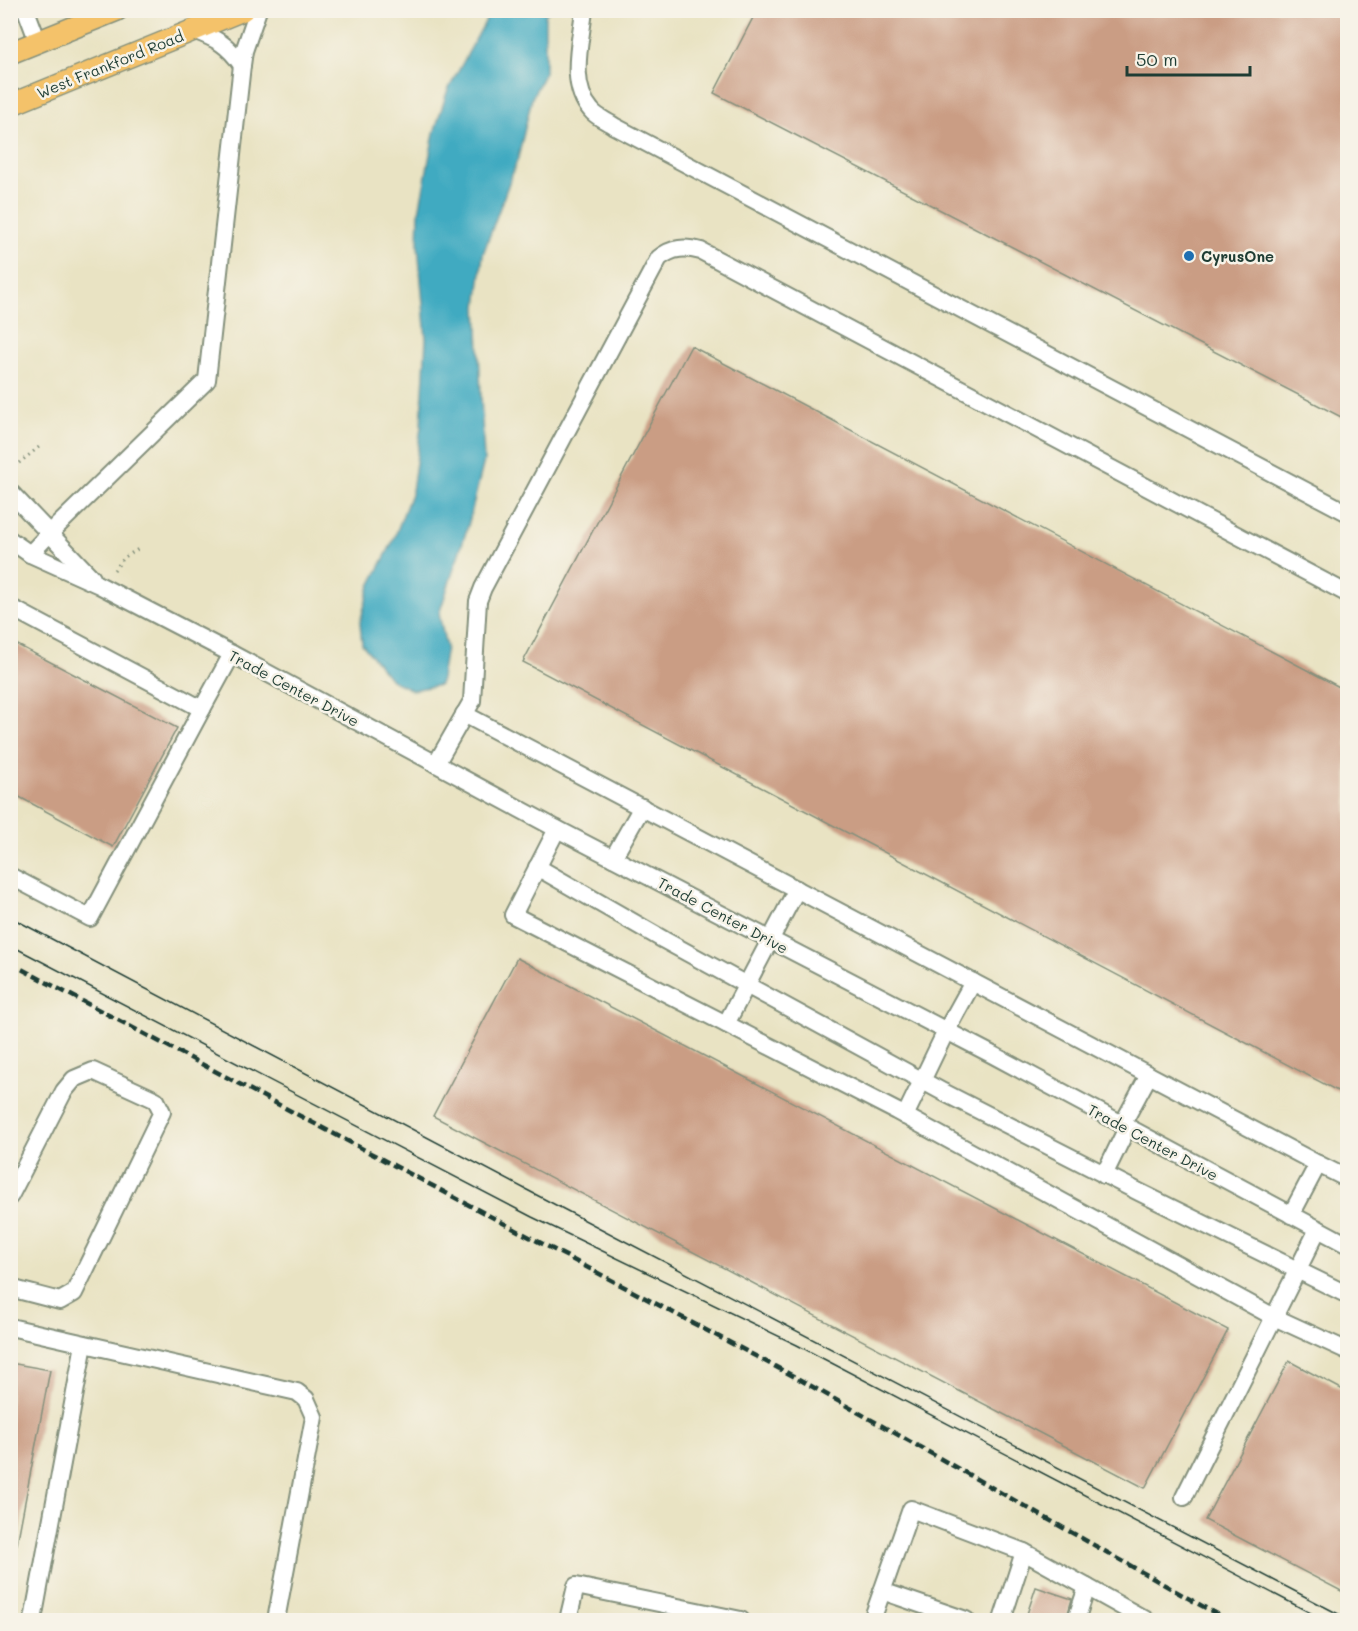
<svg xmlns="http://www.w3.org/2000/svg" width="1358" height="1631" font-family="Mali,sans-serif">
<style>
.water{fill:#41aac1;stroke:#30747a;stroke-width:1.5}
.building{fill:#ca9d84}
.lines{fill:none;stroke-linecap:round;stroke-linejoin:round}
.minor-casing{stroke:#84907c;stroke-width:20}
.major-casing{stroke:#84907c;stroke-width:24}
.path{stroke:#84907c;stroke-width:3;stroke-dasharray:1.5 4.5;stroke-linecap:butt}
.minor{stroke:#fff;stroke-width:16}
.major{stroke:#f4c26a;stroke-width:21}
.tram{stroke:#1f3d34;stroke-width:1.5}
.rail{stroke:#1f3d34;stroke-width:4.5;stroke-dasharray:9 4.5;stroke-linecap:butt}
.poi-dot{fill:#1f6fb2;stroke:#f7f3e8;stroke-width:2}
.labels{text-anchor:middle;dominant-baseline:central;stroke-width:5;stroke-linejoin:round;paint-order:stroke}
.street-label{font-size:15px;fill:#1f3d34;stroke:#f7f3e8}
.poi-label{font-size:15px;font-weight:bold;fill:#1f3d34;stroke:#f7f3e8;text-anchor:start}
</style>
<rect width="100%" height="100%" fill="#f7f3e8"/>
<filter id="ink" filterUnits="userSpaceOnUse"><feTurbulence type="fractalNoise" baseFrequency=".0167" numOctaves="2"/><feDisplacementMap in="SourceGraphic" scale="12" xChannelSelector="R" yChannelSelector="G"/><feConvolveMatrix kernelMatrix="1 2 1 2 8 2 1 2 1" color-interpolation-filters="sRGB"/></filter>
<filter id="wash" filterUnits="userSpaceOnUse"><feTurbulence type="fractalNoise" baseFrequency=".008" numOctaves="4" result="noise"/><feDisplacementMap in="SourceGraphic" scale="24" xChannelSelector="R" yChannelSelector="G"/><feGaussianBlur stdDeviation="1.35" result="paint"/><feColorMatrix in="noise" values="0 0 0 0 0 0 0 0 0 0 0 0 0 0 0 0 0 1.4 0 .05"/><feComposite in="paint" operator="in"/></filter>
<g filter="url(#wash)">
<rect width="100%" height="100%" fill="#e9e3c3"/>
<path class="water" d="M 491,11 L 549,11 L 545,15 L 545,72 L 532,98 L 518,158 L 483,254 L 477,307 L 484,461 L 468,526 L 439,614 L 446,647 L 440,685 L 412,690 L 391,680 L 362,644 L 360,622 L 370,586 L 394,539 L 412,491 L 421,427 L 426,339 L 418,245 L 419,212 L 434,133 L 447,92 Z"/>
<g id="blocks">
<g class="building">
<path d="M 757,10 L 1340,10 L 1347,14 L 1347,420 L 714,93 Z"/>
<path d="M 691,346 L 1347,691 L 1347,1096 L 523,662 Z"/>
<path d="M 10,641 L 177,728 L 113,847 L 10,792 Z"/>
<path d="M 517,958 L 1228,1330 L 1145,1488 L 433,1116 Z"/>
<path d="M 1289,1361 L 1347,1392 L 1347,1594 L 1205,1520 Z"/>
<path d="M 10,1363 L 50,1370 L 17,1544 L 10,1544 Z"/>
<path d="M 1036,1587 L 1072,1599 L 1066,1620 L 1025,1620 Z"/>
</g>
</g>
</g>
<g filter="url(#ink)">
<use href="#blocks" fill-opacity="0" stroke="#84907c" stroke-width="1.5"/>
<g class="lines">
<g class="minor-casing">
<g id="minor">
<path d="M 26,10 L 38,42"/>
<path d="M 584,10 C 581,41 568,84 591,110 C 596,117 607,121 614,126 L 1348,513"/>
<path d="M 193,30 C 217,39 227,44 242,65 L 244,51 L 258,10"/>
<path d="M 10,492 L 92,578"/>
<path d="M 10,540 L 30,554 L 99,585 L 232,654 L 557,829 L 993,1055 L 1348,1245"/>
<path d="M 30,554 L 50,533 L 207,380 L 242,65"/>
<path d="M 10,607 L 202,709 L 232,654"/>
<path d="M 464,714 L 1318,1164"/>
<path d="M 436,764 L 472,701 L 478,601 L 483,588 L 659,258 C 673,247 685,247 701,251 L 1348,594"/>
<path d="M 557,829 L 513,915 L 896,1111 L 1274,1317 L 1348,1351"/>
<path d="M 613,858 L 642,807"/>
<path d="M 537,867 L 664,940 L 943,1092 L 1139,1192 L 1348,1295"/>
<path d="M 10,876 L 90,918 L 202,709"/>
<path d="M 726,1024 L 797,889"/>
<path d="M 905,1116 L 946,1031 L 973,982"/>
<path d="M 1122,1125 L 1149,1075"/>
<path d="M 1104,1175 L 1127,1128"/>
<path d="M 10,1196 L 64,1091 L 74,1079 L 93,1071 L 156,1100 L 162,1112 L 74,1293 L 60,1301 L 10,1288"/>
<path d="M 1291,1215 L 1318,1164 L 1348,1179"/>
<path d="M 10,1327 L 297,1392 L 306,1399 L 314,1417 L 276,1620"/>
<path d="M 1184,1497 L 1318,1229"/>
<path d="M 882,1591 L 966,1620"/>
<path d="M 33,1620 L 84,1344"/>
<path d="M 568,1620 L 576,1586 L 741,1620"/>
<path d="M 872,1620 L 911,1509 L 1024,1552 L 1146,1620"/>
<path d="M 1002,1620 L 1024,1552"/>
<path d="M 1076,1620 L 1087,1587"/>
</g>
</g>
<g class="major-casing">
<g id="major">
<path d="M 10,53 L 117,10"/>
<path d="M 10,105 L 243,10"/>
</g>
</g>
<g class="path">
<path d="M 19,463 L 39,447"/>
<path d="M 114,570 L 125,557 L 138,549"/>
</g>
<use href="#minor" class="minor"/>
<use href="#major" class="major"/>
<g class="tram">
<path d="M 10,917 L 527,1190 L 1348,1619"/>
<path d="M 10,945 L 532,1217 L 797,1345 L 1324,1620"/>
</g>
<path class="rail" d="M 10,963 L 797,1378 L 1227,1620"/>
</g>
</g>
<circle class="poi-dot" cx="1189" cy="256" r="6"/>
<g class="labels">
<g class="street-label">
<text transform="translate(110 64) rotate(-22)">West Frankford Road</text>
<text transform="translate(294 688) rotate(28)">Trade Center Drive</text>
<text transform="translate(723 915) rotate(28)">Trade Center Drive</text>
<text transform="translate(1153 1142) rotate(28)">Trade Center Drive</text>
</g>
<g class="poi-label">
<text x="1201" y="256">CyrusOne</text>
</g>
</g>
<rect width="1358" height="1631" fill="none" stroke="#f7f3e8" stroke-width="36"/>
<path d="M1127 66v9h123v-9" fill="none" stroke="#1f3d34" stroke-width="3"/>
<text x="1136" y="66" font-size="18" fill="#1f3d34" stroke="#f7f3e8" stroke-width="4.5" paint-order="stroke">50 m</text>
</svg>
